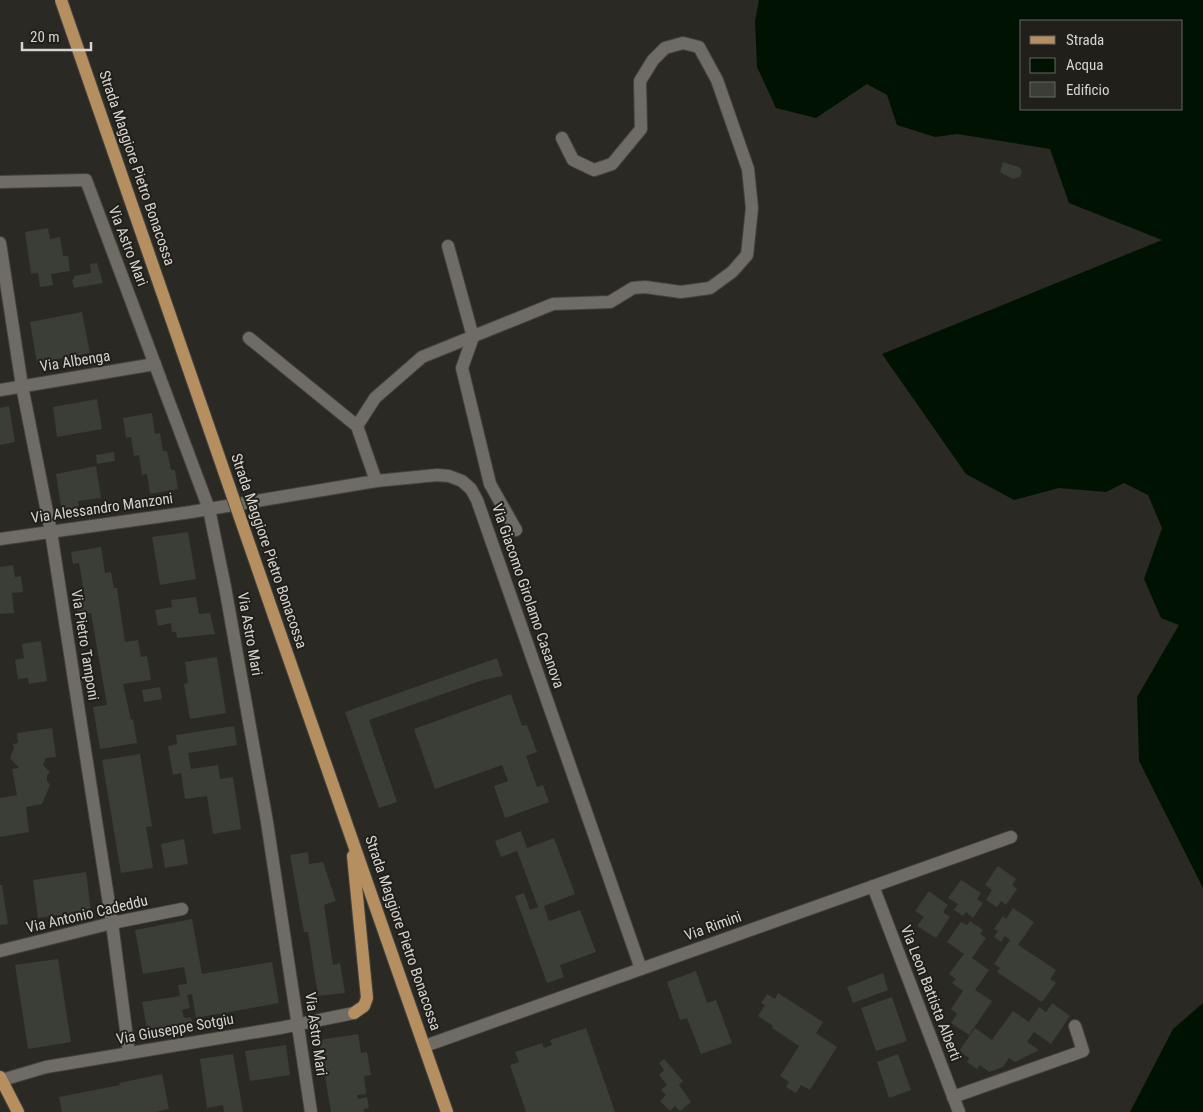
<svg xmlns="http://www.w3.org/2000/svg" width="1203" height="1112" font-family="'Roboto Condensed',sans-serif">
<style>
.water{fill:#001303;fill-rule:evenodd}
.building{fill:#3b3d37}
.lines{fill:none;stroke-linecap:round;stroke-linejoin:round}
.minor-casing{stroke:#45443f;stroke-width:14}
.major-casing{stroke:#45443f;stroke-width:14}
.minor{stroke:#6e6c65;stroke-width:12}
.major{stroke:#b58f60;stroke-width:12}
.major-bridge-casing{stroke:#45443f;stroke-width:14;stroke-linecap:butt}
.major-bridge{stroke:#b58f60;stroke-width:12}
.labels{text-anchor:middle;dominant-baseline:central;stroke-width:4;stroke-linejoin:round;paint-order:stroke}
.street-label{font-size:15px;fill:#d5d4d0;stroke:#211f1a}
</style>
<rect width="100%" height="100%" fill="#2b2923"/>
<g class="water">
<path d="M 759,0 L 1203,0 L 1203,888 L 1139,761 L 1137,697 L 1179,625 L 1161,618 L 1144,579 L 1162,528 L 1148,495 L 1124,483 L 1106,492 L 1059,488 L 1014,500 L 966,474 L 882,354 L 1162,240 L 1069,203 L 1050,149 L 957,134 L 935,137 L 897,125 L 887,95 L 867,84 L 816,118 L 776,108 L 757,67 L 755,21 ZM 1182,21 L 1182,109 L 1022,109 L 1022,21 Z"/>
<path d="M 1203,1003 L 1203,1112 L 1130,1112 L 1173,1029 Z"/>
</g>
<g class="building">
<path d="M 1003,162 L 1019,167 L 1022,171 L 1020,177 L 1013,179 L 1000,172 Z"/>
<path d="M 48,228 L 50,239 L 60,237 L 63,256 L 68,256 L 70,271 L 51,274 L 53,285 L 40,287 L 38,273 L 31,274 L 25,232 Z"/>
<path d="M 97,263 L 103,283 L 74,288 L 72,280 L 74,279 L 74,276 L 91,273 L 90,264 Z"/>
<path d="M 82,312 L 90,353 L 37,363 L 30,322 Z"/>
<path d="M 97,399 L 102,429 L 57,437 L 53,407 Z"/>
<path d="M 9,406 L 15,442 L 0,445 L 0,408 Z"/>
<path d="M 152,413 L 155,434 L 160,433 L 163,451 L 167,451 L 171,470 L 175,470 L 178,489 L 150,494 L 147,474 L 142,475 L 139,455 L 134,456 L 131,437 L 126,438 L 123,418 Z"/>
<path d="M 114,452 L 115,461 L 97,464 L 96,455 Z"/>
<path d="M 96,466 L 101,498 L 78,501 L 79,510 L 62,513 L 56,474 Z"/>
<path d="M 188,532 L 196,579 L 160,585 L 152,537 Z"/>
<path d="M 101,547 L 105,573 L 111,572 L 114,588 L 117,588 L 125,642 L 138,640 L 141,657 L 147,656 L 151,680 L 123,684 L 131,720 L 133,719 L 137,743 L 100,749 L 93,707 L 107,705 L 91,613 L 78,615 L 76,600 L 85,598 L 79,563 L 73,564 L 71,552 Z"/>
<path d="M 13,565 L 15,577 L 21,576 L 23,592 L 12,593 L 14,613 L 0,614 L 0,567 Z"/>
<path d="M 196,597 L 199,614 L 210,613 L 215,634 L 177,638 L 176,632 L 172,632 L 171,623 L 158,626 L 155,610 L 172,607 L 171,600 Z"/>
<path d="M 41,641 L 47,681 L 29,684 L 28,678 L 18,679 L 15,660 L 24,658 L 22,644 Z"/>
<path d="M 217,657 L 226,713 L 190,719 L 184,684 L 188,683 L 185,662 Z"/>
<path d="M 497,658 L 503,676 L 483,680 L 369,720 L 397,802 L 379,808 L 345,712 Z"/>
<path d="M 160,687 L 162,699 L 144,702 L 142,690 Z"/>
<path d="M 511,694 L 522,726 L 527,725 L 537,752 L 526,756 L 537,787 L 543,785 L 549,802 L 505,818 L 494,786 L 508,781 L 502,765 L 435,789 L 414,729 Z"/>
<path d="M 234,726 L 237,745 L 188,753 L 191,769 L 218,765 L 220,779 L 233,777 L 241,829 L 213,834 L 207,796 L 185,799 L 181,773 L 173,775 L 168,746 L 177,744 L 176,735 Z"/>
<path d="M 52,728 L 56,757 L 46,758 L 43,765 L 50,772 L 47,776 L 47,781 L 50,785 L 42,804 L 26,807 L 29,832 L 0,837 L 0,798 L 17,795 L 12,769 L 19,768 L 10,758 L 14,748 L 13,744 L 18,743 L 17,733 Z"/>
<path d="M 140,754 L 152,826 L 146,827 L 153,868 L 121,873 L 102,760 Z"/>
<path d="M 521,831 L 527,848 L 554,838 L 575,894 L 544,906 L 549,921 L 580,910 L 596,952 L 560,965 L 564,977 L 547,983 L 515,896 L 524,893 L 530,910 L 538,907 L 517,851 L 501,857 L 495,841 Z"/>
<path d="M 184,839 L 188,864 L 165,868 L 161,844 Z"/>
<path d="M 308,852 L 309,864 L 323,862 L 336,901 L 324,905 L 333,965 L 340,963 L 345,993 L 318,996 L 308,932 L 304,932 L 290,855 Z"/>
<path d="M 998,866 L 1016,879 L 1012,885 L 1017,889 L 1006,905 L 1001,901 L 997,907 L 986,900 L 992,890 L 985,885 Z"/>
<path d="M 86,872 L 91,911 L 38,918 L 33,880 Z"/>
<path d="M 961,880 L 981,893 L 977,899 L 983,903 L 973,918 L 966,912 L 963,916 L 954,910 L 958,904 L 948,898 Z"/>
<path d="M 0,885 L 2,885 L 8,924 L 0,925 Z"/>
<path d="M 929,891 L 948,905 L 943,912 L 950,917 L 936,938 L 917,926 L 924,917 L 915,911 Z"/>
<path d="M 1013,908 L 1034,922 L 1018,945 L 1056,970 L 1050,979 L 1056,983 L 1042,1002 L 997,972 L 1000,968 L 994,964 L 1010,940 L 1005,936 L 1001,942 L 994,937 L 998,931 L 994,929 L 1003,916 L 1006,919 Z"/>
<path d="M 192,919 L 202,974 L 272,962 L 279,1003 L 196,1018 L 192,994 L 187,995 L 190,1008 L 182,1010 L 184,1018 L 191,1017 L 193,1024 L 148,1033 L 142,1002 L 180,996 L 178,985 L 187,984 L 184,967 L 143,974 L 135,930 Z"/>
<path d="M 970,921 L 983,930 L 980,934 L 986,938 L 972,958 L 989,970 L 975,990 L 992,1001 L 969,1035 L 951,1023 L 957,1014 L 951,1009 L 963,991 L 952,983 L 956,979 L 949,974 L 964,954 L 947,942 L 961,922 L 967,925 Z"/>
<path d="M 58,959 L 71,1042 L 28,1049 L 15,965 Z"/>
<path d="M 696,971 L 707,1003 L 716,1000 L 732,1043 L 701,1054 L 687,1018 L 680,1020 L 667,982 Z"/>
<path d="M 883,973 L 888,990 L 853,1003 L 847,987 Z"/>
<path d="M 778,993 L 823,1022 L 816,1033 L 837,1047 L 810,1090 L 801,1085 L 796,1093 L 786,1087 L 789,1082 L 780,1076 L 799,1046 L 772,1028 L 773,1026 L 758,1016 L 765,1005 L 761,1003 L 767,994 L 775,999 Z"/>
<path d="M 892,997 L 907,1041 L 876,1051 L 861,1008 Z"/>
<path d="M 1052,1003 L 1070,1016 L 1051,1044 L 1034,1032 L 1027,1042 L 1039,1050 L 1015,1062 L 1009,1058 L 1003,1067 L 989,1072 L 980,1065 L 977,1069 L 967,1062 L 969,1058 L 959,1051 L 975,1028 L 992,1040 L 1013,1011 L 1029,1022 L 1039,1007 L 1046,1012 Z"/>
<path d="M 586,1028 L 615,1112 L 526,1112 L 510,1065 L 519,1062 L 515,1052 L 542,1043 L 544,1048 L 552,1045 L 550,1040 Z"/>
<path d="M 358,1034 L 361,1053 L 367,1052 L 371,1075 L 364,1076 L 366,1094 L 357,1095 L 358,1099 L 367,1097 L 369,1108 L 364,1109 L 364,1112 L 331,1112 L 319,1040 Z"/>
<path d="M 286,1045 L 290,1075 L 250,1081 L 245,1051 Z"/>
<path d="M 233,1054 L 243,1112 L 224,1112 L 223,1105 L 207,1108 L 200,1059 Z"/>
<path d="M 898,1054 L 911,1090 L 889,1098 L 877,1062 Z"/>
<path d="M 664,1059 L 683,1081 L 679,1085 L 691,1102 L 680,1111 L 675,1106 L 670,1111 L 660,1101 L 666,1095 L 661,1090 L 667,1085 L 659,1075 L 664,1070 L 659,1063 Z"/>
<path d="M 162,1074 L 169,1109 L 156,1112 L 62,1112 L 59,1097 L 120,1085 L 119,1083 Z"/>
</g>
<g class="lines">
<g class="minor-casing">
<g id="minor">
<path d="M 0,182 L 86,180 L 209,509 L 225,587 L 267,822 L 311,1112"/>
<path d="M 0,243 L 22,386 L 51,532 L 112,923 L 129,1053"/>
<path d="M 448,246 L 473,337 L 462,368 L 490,484 L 516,530"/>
<path d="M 249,338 L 357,426 L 376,481"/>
<path d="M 0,390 L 155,364"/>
<path d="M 357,426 L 375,398 L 422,357 L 553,304 L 610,302 L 633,288 L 645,287 L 681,292 L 710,288 L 732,272 L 747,255 L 752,208 L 748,169 L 717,80 L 699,47 L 683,43 L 665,48 L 653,60 L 640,81 L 641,129 L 612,164 L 594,170 L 573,160 L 562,138"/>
<path d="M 0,539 L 191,512 L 376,481 L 437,475 L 449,476 L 462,481 L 471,489 L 477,500 L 641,969"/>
<path d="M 873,886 L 959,1112"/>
<path d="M 0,951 L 112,923 L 182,909"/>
<path d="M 425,1046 L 1011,837"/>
<path d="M 2,1080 L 46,1067 L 280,1028 L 354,1013"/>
<path d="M 953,1097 L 1083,1051 L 1075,1026"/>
</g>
</g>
<g class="major-casing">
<g id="major">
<path d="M 274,616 L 447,1112"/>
<path d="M 353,856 L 367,998 L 364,1006 L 354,1013"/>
<path d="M 0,1077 L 18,1112"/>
</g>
</g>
<use href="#minor" class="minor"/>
<use href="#major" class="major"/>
<g class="major-bridge-casing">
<path id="major-bridge" d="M 61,0 L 274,616"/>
</g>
<use href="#major-bridge" class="major-bridge"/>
</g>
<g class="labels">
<g class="street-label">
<text transform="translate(137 168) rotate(71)">Strada Maggiore Pietro Bonacossa</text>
<text transform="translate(128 246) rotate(69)">Via Astro Mari</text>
<text transform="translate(75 361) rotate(-9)">Via Albenga</text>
<text transform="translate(102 508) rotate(-8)">Via Alessandro Manzoni</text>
<text transform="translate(269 551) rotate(71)">Strada Maggiore Pietro Bonacossa</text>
<text transform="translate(528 596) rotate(71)">Via Giacomo Girolamo Casanova</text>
<text transform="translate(250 634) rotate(80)">Via Astro Mari</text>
<text transform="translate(85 645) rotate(81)">Via Pietro Tamponi</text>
<text transform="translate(87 914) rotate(-13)">Via Antonio Cadeddu</text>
<text transform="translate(713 926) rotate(-20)">Via Rimini</text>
<text transform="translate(403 933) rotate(71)">Strada Maggiore Pietro Bonacossa</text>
<text transform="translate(931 993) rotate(69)">Via Leon Battista Alberti</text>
<text transform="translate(175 1029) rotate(-10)">Via Giuseppe Sotgiu</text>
<text transform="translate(316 1034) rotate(82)">Via Astro Mari</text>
</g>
</g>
<rect x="1020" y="20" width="162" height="90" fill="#211f1a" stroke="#696763"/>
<rect x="1030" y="36" width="25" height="8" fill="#b58f60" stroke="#696763"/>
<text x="1066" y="45" font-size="15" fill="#d5d4d0">Strada</text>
<rect x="1030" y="58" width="25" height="15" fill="#001303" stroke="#696763"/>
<text x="1066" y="70" font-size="15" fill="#d5d4d0">Acqua</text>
<rect x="1030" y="82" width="25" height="15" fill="#3b3d37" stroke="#696763"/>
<text x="1066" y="95" font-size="15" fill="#d5d4d0">Edificio</text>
<path d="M22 42v8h69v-8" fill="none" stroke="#d5d4d0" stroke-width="2.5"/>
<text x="30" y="42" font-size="15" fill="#d5d4d0" stroke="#211f1a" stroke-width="4" paint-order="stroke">20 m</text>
</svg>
